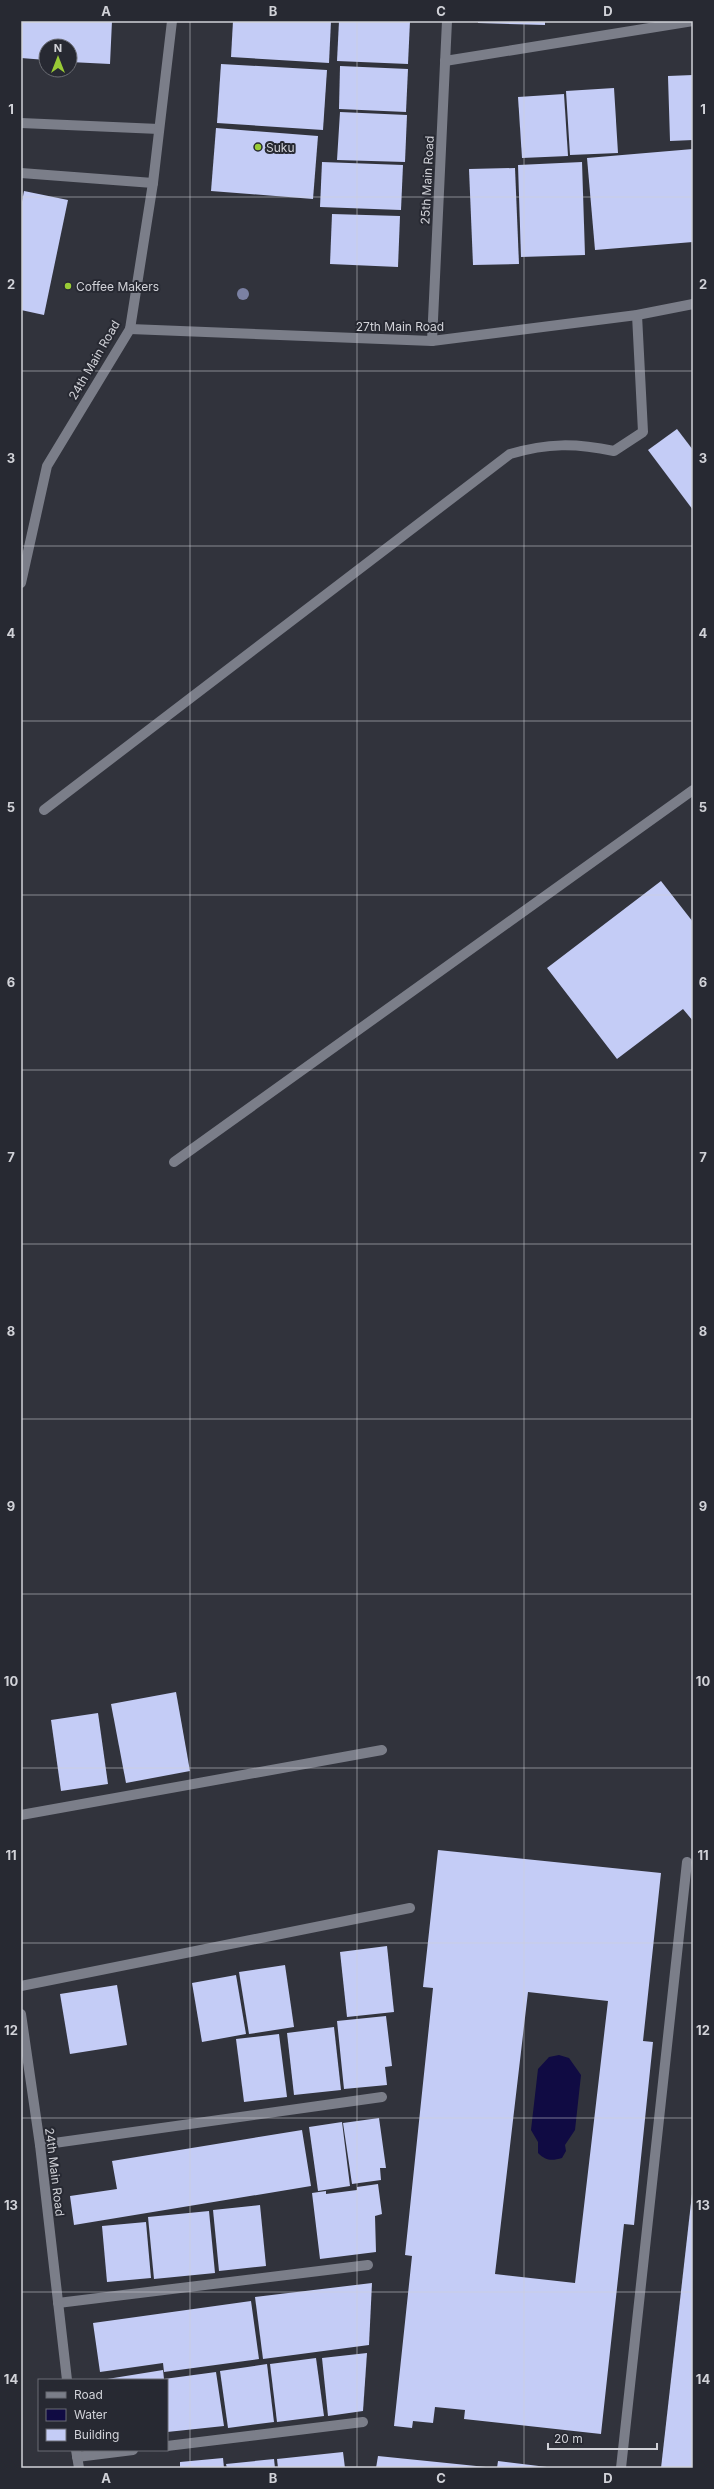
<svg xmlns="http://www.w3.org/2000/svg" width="714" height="2489" font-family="Inter,sans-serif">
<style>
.water{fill:#100b43}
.building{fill:#c4ccf6;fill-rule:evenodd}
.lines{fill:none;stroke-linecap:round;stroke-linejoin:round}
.service{stroke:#7b7e89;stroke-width:10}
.minor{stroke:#7b7e89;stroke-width:10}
.tertiary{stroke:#7b7e89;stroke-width:10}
.tree{fill:#7b81a3}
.grid{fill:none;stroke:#d1d2d8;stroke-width:1;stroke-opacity:0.55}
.poi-dot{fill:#99cb36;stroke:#272932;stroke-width:1.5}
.labels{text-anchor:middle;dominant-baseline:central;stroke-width:4;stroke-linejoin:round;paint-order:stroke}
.poi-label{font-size:12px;fill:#d1d2d8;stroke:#272932;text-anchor:start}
.street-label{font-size:12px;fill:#d1d2d8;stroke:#272932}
.neatline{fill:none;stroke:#d1d2d8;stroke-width:1.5}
.grid-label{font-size:13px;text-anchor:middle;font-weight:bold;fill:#d1d2d8}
</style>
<rect width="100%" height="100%" fill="#31333c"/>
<path class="water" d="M 559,2055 L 569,2058 L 581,2075 L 575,2130 L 565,2145 L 566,2151 L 562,2158 C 552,2161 546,2161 538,2153 L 538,2142 L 531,2130 L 538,2069 L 549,2057 Z"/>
<g class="building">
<path d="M 21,21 L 112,21 L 110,64 L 70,62 L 70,46 L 46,46 L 46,60 L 21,58 Z"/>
<path d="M 233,21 L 331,21 L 329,63 L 231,57 Z"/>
<path d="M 339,21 L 410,21 L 408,64 L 337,61 Z"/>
<path d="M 478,21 L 545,21 L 545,25 L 478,23 Z"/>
<path d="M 221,64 L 327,70 L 323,130 L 217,123 Z"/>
<path d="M 340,66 L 408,69 L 406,112 L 339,109 Z"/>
<path d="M 693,75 L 693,140 L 670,141 L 668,76 Z"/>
<path d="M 614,88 L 618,153 L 570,155 L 566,91 Z"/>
<path d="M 564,94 L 568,156 L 522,158 L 518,97 Z"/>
<path d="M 340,112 L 407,115 L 405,162 L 337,160 Z"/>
<path d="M 216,128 L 318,136 L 313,199 L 211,191 Z"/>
<path d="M 693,149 L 693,242 L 595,250 L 587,158 Z"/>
<path d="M 322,162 L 403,165 L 401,210 L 320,207 Z"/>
<path d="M 582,162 L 585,255 L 521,257 L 518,165 Z"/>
<path d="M 515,168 L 519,264 L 473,265 L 469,169 Z"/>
<path d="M 24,191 L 68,200 L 44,315 L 21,310 L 21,207 Z"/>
<path d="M 332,214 L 400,216 L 398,267 L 330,264 Z"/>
<path d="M 677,429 L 693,450 L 693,510 L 648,450 Z"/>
<path d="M 661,881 L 693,922 L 693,1021 L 683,1009 L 617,1059 L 547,968 Z"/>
<path d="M 176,1692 L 190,1771 L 126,1783 L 111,1704 Z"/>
<path d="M 98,1713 L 108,1784 L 61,1791 L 51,1720 Z"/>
<path d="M 438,1850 L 661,1873 L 643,2041 L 653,2042 L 634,2225 L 624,2224 L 601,2434 L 464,2419 L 465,2410 L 435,2407 L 433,2423 L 413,2421 L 412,2428 L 394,2426 L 412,2256 L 405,2255 L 433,1988 L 423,1987 ZM 528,1992 L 608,2001 L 575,2283 L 495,2274 Z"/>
<path d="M 387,1946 L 394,2012 L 347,2017 L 340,1952 Z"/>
<path d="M 285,1965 L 294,2027 L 249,2034 L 239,1972 Z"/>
<path d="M 236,1975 L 246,2034 L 202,2042 L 192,1983 Z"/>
<path d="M 117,1985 L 127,2045 L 70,2054 L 60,1994 Z"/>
<path d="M 386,2016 L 392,2066 L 385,2067 L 387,2085 L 344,2089 L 337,2021 Z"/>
<path d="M 334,2027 L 341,2090 L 294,2095 L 287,2033 Z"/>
<path d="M 279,2034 L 287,2097 L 244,2102 L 236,2039 Z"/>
<path d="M 379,2118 L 386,2168 L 380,2168 L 381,2180 L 352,2184 L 343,2123 Z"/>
<path d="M 342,2122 L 350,2186 L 318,2191 L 309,2127 Z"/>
<path d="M 302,2130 L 311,2186 L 74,2225 L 70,2196 L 117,2189 L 112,2161 Z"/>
<path d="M 378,2184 L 382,2214 L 375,2216 L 376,2252 L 320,2259 L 312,2193 L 326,2191 L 326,2194 L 357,2190 L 357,2187 Z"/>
<path d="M 692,2194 L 693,2468 L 661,2468 Z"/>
<path d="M 260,2205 L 266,2266 L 219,2271 L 213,2210 Z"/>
<path d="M 209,2211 L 215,2273 L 154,2279 L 148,2217 Z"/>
<path d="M 146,2222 L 151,2278 L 107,2282 L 102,2226 Z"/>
<path d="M 372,2283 L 369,2345 L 263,2359 L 255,2297 Z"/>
<path d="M 251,2301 L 259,2359 L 164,2372 L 163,2363 L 100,2372 L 93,2323 Z"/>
<path d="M 367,2353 L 363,2411 L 328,2416 L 322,2358 Z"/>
<path d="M 316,2358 L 324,2416 L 277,2422 L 270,2364 Z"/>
<path d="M 267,2364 L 274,2422 L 228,2428 L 220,2371 Z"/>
<path d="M 163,2370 L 164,2379 L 216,2372 L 224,2426 L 167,2432 L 167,2380 L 101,2380 Z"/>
<path d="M 343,2452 L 345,2468 L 278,2468 L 277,2459 Z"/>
<path d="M 378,2456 L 486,2467 L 486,2468 L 376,2468 Z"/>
<path d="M 223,2458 L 224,2468 L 180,2468 L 180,2462 Z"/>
<path d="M 274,2459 L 275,2468 L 227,2468 L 226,2464 Z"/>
<path d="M 498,2461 L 547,2467 L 547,2468 L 497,2468 Z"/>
</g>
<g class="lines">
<g class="service">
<path d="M 21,123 L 159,129"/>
<path d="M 21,173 L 153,183"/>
<path d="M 44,810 L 510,454 C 548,443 575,443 614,451 L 643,432 L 637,315"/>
<path d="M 174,1162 L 693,790"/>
</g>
<g class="minor">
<path d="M 445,61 L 693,21"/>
<path d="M 432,341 L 447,21"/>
<path d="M 21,1815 L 382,1750"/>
<path d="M 21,1986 L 410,1908"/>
<path d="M 40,2145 L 382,2097"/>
<path d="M 58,2303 L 368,2265"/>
<path d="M 167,2446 L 363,2422"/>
<path d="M 77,2457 L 133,2450"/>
<path d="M 621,2468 L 687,1862"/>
</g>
<g class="tertiary">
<path d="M 130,329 L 432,341 L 637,315 L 693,304"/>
<path d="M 21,583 L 47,466 L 130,329 L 153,183 L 172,21"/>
<path d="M 21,2014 L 40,2145 L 67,2380"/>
<path d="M 76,2450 L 79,2468"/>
</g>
</g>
<circle class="tree" cx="243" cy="294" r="6"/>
<path class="grid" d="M 190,21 L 190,2468M 357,21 L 357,2468M 524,21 L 524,2468M 21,197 L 693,197M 21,371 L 693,371M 21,546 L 693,546M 21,721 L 693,721M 21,895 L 693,895M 21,1070 L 693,1070M 21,1244 L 693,1244M 21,1419 L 693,1419M 21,1594 L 693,1594M 21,1768 L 693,1768M 21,1943 L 693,1943M 21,2118 L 693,2118M 21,2292 L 693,2292"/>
<g class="poi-dot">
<circle cx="258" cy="147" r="4"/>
<circle cx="68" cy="286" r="4"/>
</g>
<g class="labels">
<g class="poi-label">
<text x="266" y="147">Suku</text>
<text x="76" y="286">Coffee Makers</text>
</g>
<g class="street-label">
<text transform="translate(427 180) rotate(-87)">25th Main Road</text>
<text x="400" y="326">27th Main Road</text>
<text transform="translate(94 360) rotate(-60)">24th Main Road</text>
<text transform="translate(55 2172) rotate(83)">24th Main Road</text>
</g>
</g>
<rect width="714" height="2489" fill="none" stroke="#272932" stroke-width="44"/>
<rect x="38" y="2379" width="130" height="72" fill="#272932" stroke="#6b6d74"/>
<rect x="46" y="2392" width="20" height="6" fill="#7b7e89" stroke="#6b6d74"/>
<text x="74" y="2399" font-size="12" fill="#d1d2d8">Road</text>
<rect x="46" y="2409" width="20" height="12" fill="#100b43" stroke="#6b6d74"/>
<text x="74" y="2419" font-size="12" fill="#d1d2d8">Water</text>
<rect x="46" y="2429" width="20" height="12" fill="#c4ccf6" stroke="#6b6d74"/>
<text x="74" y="2439" font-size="12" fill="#d1d2d8">Building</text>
<g transform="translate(58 58)"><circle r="19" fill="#272932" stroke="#6b6d74"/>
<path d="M0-3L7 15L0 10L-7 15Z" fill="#99cb36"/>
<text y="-6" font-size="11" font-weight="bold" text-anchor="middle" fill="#d1d2d8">N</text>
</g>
<path d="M548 2443v6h109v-6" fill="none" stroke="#d1d2d8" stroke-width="2"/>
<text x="554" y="2443" font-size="12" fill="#d1d2d8" stroke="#272932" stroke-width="3" paint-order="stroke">20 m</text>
<rect x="22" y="22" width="670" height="2445" class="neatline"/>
<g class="grid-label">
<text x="106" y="16">A</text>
<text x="273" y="16">B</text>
<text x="441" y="16">C</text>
<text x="608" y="16">D</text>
<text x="11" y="114">1</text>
<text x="703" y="114">1</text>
<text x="11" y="289">2</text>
<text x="703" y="289">2</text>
<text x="11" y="463">3</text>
<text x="703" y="463">3</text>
<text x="11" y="638">4</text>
<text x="703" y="638">4</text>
<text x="11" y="812">5</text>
<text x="703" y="812">5</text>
<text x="11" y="987">6</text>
<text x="703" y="987">6</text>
<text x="11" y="1162">7</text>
<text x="703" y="1162">7</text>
<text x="11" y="1336">8</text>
<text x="703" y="1336">8</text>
<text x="11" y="1511">9</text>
<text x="703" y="1511">9</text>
<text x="11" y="1686">10</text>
<text x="703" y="1686">10</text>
<text x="11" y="1860">11</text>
<text x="703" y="1860">11</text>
<text x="11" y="2035">12</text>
<text x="703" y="2035">12</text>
<text x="11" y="2210">13</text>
<text x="703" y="2210">13</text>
<text x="11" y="2384">14</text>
<text x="703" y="2384">14</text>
<text x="106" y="2483">A</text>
<text x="273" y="2483">B</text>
<text x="441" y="2483">C</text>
<text x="608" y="2483">D</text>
</g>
</svg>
